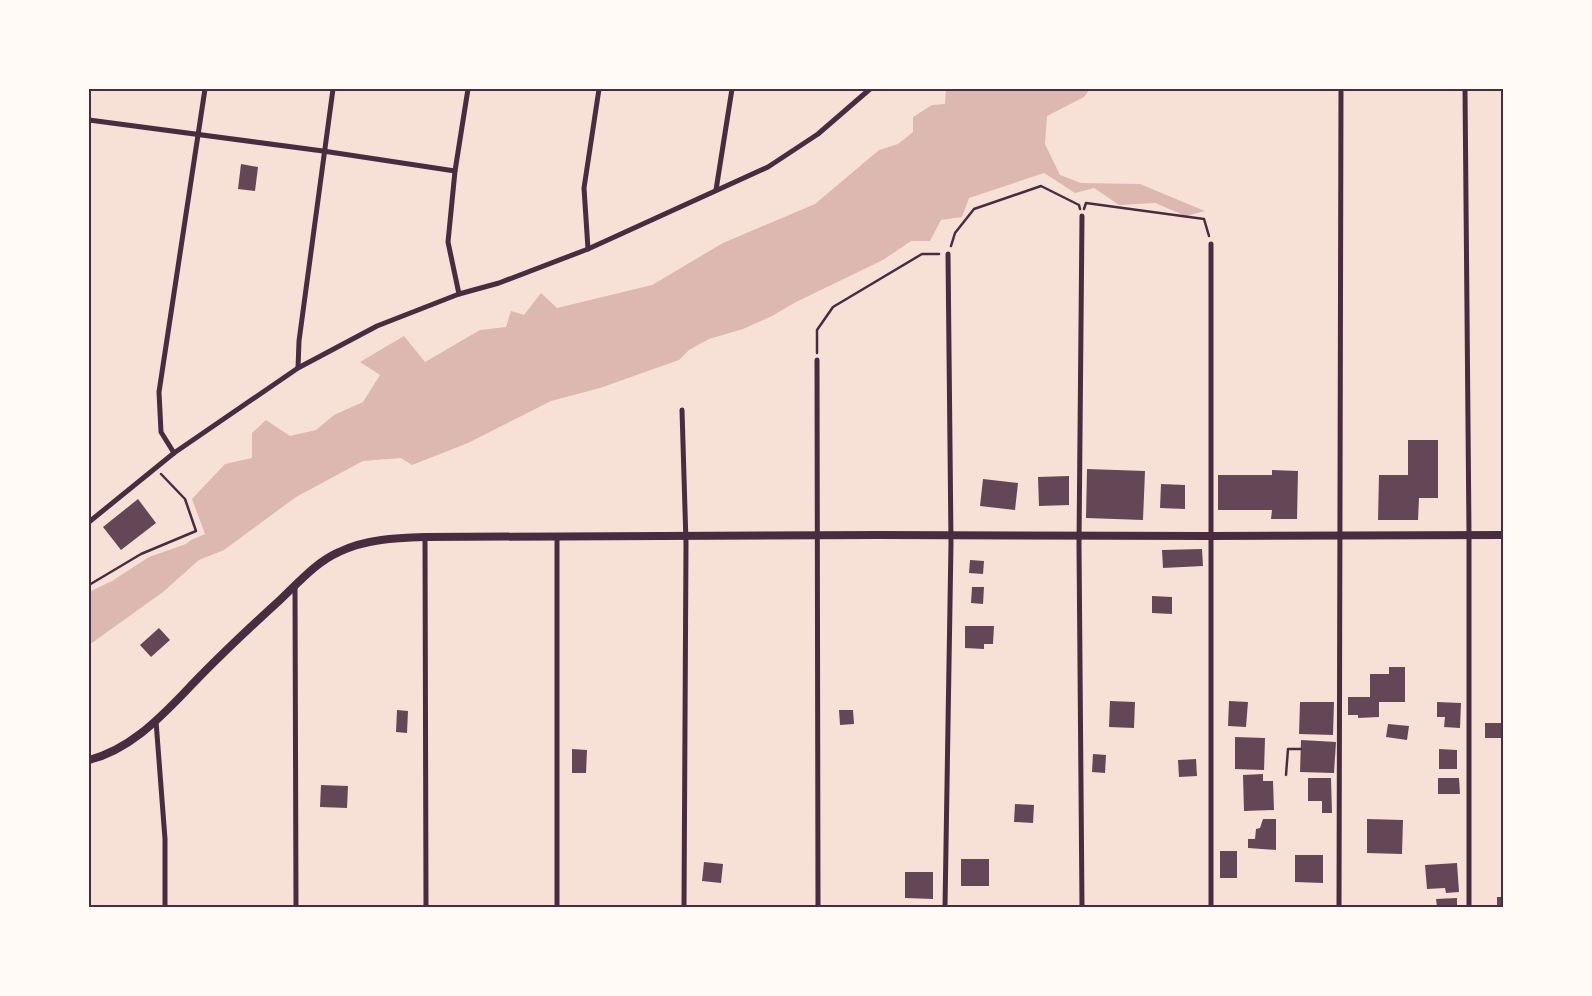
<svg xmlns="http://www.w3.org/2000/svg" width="1592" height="996" font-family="'Nunito Sans',sans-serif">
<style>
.water{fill:#dcb8b0}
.building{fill:#644757}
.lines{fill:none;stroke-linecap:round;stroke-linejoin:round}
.path{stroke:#4a2c40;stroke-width:2.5}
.minor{stroke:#4a2c40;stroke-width:5}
.tertiary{stroke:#4a2c40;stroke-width:8}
.neatline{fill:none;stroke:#4a2c40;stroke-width:2}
</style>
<rect width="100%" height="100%" fill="#f7e1d7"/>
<path class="water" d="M 946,89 L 1090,89 L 1084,97 L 1047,116 L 1045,144 L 1060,175 L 1081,183 L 1140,184 L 1205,211 L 1186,216 L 1155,203 L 1119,205 L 1094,188 L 1075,193 L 1044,173 L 969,198 L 962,217 L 941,220 L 930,241 L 911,241 L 883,260 L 796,302 L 772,316 L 743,329 L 709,339 L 689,350 L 679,360 L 600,388 L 551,401 L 468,443 L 412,465 L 401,458 L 363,461 L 296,497 L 224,550 L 199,560 L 163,592 L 89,645 L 89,592 L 112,581 L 149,557 L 186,544 L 191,540 L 205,534 L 192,499 L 225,464 L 252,458 L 252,433 L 266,420 L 290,436 L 316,430 L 334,415 L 363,402 L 380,375 L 360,362 L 404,336 L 425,362 L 480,330 L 506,327 L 511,311 L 524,315 L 541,293 L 557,308 L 652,285 L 723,243 L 815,204 L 879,150 L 898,144 L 913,132 L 913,117 L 932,105 L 945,104 Z"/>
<g class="building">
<path d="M 241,164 L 258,167 L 255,191 L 238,189 Z"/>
<path d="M 1408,440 L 1438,440 L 1438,498 L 1419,498 L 1418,520 L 1378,520 L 1379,475 L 1408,475 Z"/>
<path d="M 1087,469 L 1145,471 L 1143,520 L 1086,518 Z"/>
<path d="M 1272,470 L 1298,471 L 1297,519 L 1271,519 L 1272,510 L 1218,510 L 1218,475 L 1272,475 Z"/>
<path d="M 1069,476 L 1069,505 L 1039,506 L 1038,477 Z"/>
<path d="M 983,479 L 1018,483 L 1015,510 L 980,506 Z"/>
<path d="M 1161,484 L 1185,485 L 1185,509 L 1160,508 Z"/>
<path d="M 138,499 L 156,523 L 121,550 L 103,527 Z"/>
<path d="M 1202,549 L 1203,566 L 1163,568 L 1162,550 Z"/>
<path d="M 970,560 L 984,561 L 983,574 L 969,573 Z"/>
<path d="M 972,587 L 984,587 L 983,604 L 971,603 Z"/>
<path d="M 1152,596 L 1172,597 L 1172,614 L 1152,613 Z"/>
<path d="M 965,626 L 994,626 L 993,644 L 984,644 L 984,649 L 965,648 Z"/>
<path d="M 159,628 L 170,640 L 151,657 L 140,645 Z"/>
<path d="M 1389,667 L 1405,667 L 1405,702 L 1379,702 L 1379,717 L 1358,718 L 1358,715 L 1348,715 L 1348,697 L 1370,697 L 1370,674 L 1389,674 Z"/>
<path d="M 1110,701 L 1135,702 L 1134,728 L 1109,727 Z"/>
<path d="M 1229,701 L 1248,702 L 1246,727 L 1228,726 Z"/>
<path d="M 1300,702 L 1334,702 L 1333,735 L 1299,734 Z"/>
<path d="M 1437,702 L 1461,703 L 1460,728 L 1444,727 L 1445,717 L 1437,717 Z"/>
<path d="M 397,710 L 408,711 L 407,733 L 396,732 Z"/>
<path d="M 839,710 L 853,710 L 854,724 L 840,725 Z"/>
<rect x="1485" y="723" width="18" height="15"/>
<path d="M 1388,724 L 1409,726 L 1407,740 L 1386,737 Z"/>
<path d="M 1235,737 L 1265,738 L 1264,770 L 1235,769 Z"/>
<path d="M 1301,740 L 1336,742 L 1334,773 L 1300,772 Z"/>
<path d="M 572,749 L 587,750 L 586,773 L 572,773 Z"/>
<path d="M 1439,749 L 1457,750 L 1457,769 L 1439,769 Z"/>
<path d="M 1093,754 L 1106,755 L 1105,773 L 1092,772 Z"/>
<path d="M 1196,759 L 1197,776 L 1179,777 L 1178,760 Z"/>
<path d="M 1263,774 L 1263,781 L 1273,781 L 1274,810 L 1244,811 L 1243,775 Z"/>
<path d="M 1308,778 L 1331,778 L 1332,813 L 1322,813 L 1322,801 L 1308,801 Z"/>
<path d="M 1438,778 L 1459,778 L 1460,794 L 1438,794 Z"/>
<path d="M 321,785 L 348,786 L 347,808 L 320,807 Z"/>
<path d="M 1015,804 L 1034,805 L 1033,823 L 1014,822 Z"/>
<path d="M 1263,819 L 1276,819 L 1276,850 L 1248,848 L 1248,839 L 1255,839 L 1256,829 L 1260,828 Z"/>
<path d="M 1367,819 L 1403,820 L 1402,854 L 1367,853 Z"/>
<rect x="1220" y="851" width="17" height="27"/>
<path d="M 1295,855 L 1323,855 L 1323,883 L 1295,882 Z"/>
<rect x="961" y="859" width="28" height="27"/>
<path d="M 704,862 L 723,864 L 721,883 L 702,881 Z"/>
<path d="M 1457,863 L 1459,892 L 1446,893 L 1445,888 L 1427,889 L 1425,865 Z"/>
<path d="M 905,872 L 933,872 L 933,899 L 905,898 Z"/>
<rect x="1497" y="897" width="6" height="10"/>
<path d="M 1457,898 L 1457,907 L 1437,907 L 1436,899 Z"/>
</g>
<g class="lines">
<g class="path">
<path d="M 1084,209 L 1086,203 L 1204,219 L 1209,236"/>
<path d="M 951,246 L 955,233 L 974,209 L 1041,186 L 1079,205 L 1080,209"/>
<path d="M 817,353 L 817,330 L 833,307 L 922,254 L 939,254"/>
<path d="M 89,585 L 141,554 L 196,531 L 185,499 L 161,474"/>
<path d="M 1286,775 L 1288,749 L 1301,749"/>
</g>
<g class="minor">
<path d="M 1465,89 L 1469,534 L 1469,907"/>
<path d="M 89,120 L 323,151 L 455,171"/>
<path d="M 716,190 L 732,89"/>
<path d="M 1082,216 L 1079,544 L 1082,907"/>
<path d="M 588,249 L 584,188 L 599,89"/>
<path d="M 459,294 L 448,242 L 455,171 L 468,89"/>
<path d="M 817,360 L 818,907"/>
<path d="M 298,368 L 299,341 L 333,89"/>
<path d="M 682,410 L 686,543 L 684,907"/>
<path d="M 174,453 L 161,432 L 159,392 L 205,89"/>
<path d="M 89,522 L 174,453 L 298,368 L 377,326 L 459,294 L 499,283 L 588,249 L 768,167 L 818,134 L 870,89"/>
<path d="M 425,537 L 426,907"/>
<path d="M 295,586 L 296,907"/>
<path d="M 156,721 L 165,839 L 165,907"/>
<path d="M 557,907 L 557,536"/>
<path d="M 945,907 L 951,543 L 948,254"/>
<path d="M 1211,907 L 1211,244"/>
<path d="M 1339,907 L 1341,89"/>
</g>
<path class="tertiary" d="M 89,760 C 128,750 157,721 184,693 C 215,660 247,630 280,600 C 298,583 316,562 339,552 C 366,539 396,538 425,537 L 878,535 L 1211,536 L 1503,535"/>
</g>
<rect width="1592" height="996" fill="none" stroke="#fffaf5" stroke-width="180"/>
<rect x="90" y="90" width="1412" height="816" class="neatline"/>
</svg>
